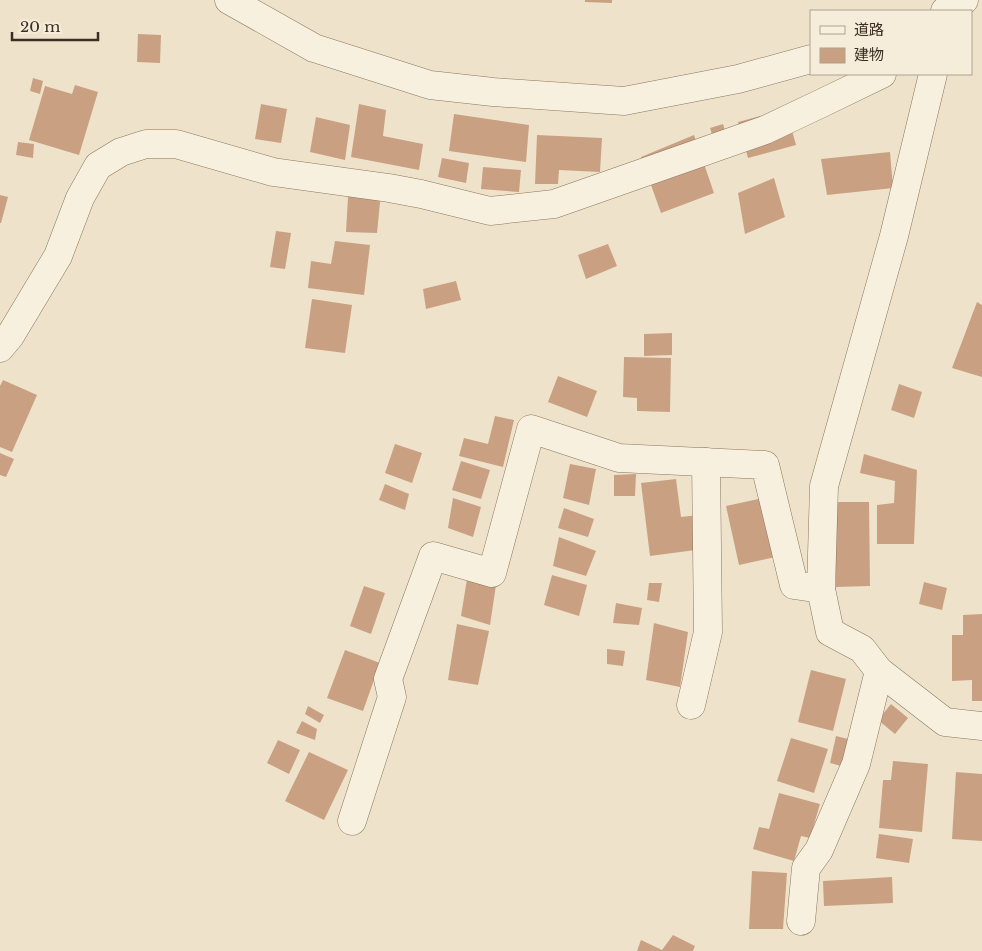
<svg xmlns="http://www.w3.org/2000/svg" width="982" height="951" font-family="'Libre Baskerville','Noto Sans JP',serif">
<style>
.building{fill:#caa082}
.lines{fill:none;stroke-linecap:round;stroke-linejoin:round}
.minor-casing{stroke:#8a765f;stroke-width:29}
.minor{stroke:#f8f0de;stroke-width:28}
</style>
<rect width="100%" height="100%" fill="#eee3ca"/>
<g class="building">
<path d="M 585,0 L 612,0 L 612,3 L 585,2 Z"/>
<path d="M 138,34 L 161,35 L 160,63 L 137,62 Z"/>
<path d="M 33,78 L 43,81 L 40,94 L 30,91 Z"/>
<path d="M 75,85 L 98,92 L 79,155 L 29,140 L 45,86 L 72,94 Z"/>
<path d="M 261,104 L 287,109 L 281,143 L 255,139 Z"/>
<path d="M 359,104 L 386,110 L 383,136 L 423,144 L 419,170 L 351,157 Z"/>
<path d="M 786,109 L 796,145 L 748,158 L 738,122 Z"/>
<path d="M 454,114 L 529,125 L 526,162 L 449,151 Z"/>
<path d="M 316,117 L 350,125 L 345,160 L 310,152 Z"/>
<path d="M 723,124 L 730,147 L 717,150 L 710,128 Z"/>
<path d="M 537,135 L 602,138 L 600,172 L 559,170 L 558,184 L 535,184 Z"/>
<path d="M 694,135 L 714,193 L 661,213 L 641,157 Z"/>
<path d="M 18,142 L 34,144 L 33,158 L 16,155 Z"/>
<path d="M 890,152 L 893,188 L 827,195 L 821,159 Z"/>
<path d="M 442,158 L 469,163 L 466,183 L 438,177 Z"/>
<path d="M 483,167 L 521,170 L 519,192 L 481,189 Z"/>
<path d="M 774,178 L 785,217 L 745,234 L 738,193 Z"/>
<path d="M 349,180 L 382,182 L 377,233 L 346,232 Z"/>
<path d="M 0,195 L 8,197 L 1,223 L 0,223 Z"/>
<path d="M 276,231 L 291,233 L 285,269 L 270,267 Z"/>
<path d="M 335,241 L 370,245 L 364,295 L 308,288 L 311,261 L 331,264 Z"/>
<path d="M 608,244 L 617,266 L 586,279 L 578,255 Z"/>
<path d="M 456,281 L 461,300 L 426,309 L 423,289 Z"/>
<path d="M 312,299 L 352,305 L 345,353 L 305,348 Z"/>
<path d="M 977,302 L 982,305 L 982,377 L 952,368 Z"/>
<path d="M 672,333 L 672,355 L 644,356 L 644,334 Z"/>
<path d="M 624,357 L 671,358 L 670,412 L 637,411 L 637,398 L 623,397 Z"/>
<path d="M 558,376 L 597,391 L 587,417 L 548,402 Z"/>
<path d="M 3,380 L 37,395 L 12,452 L 0,447 L 0,386 Z"/>
<path d="M 899,384 L 922,392 L 914,418 L 891,410 Z"/>
<path d="M 495,416 L 514,420 L 503,467 L 459,456 L 464,438 L 488,444 Z"/>
<path d="M 395,444 L 422,453 L 412,483 L 385,473 Z"/>
<path d="M 0,453 L 14,459 L 6,477 L 0,475 Z"/>
<path d="M 864,454 L 917,470 L 914,544 L 877,544 L 877,505 L 894,503 L 895,481 L 860,473 Z"/>
<path d="M 461,461 L 490,470 L 481,499 L 452,490 Z"/>
<path d="M 570,464 L 596,469 L 589,505 L 563,498 Z"/>
<path d="M 636,474 L 635,496 L 614,496 L 614,475 Z"/>
<path d="M 676,479 L 681,517 L 699,515 L 703,549 L 650,556 L 641,483 Z"/>
<path d="M 385,484 L 409,494 L 405,510 L 379,500 Z"/>
<path d="M 453,498 L 481,507 L 473,537 L 448,528 Z"/>
<path d="M 763,498 L 775,557 L 739,565 L 726,506 Z"/>
<path d="M 835,502 L 869,502 L 870,586 L 836,587 Z"/>
<path d="M 564,508 L 594,519 L 588,537 L 558,528 Z"/>
<path d="M 559,537 L 596,551 L 586,576 L 553,566 Z"/>
<path d="M 552,575 L 587,585 L 579,616 L 544,605 Z"/>
<path d="M 467,579 L 496,585 L 490,625 L 461,616 Z"/>
<path d="M 924,582 L 947,588 L 942,610 L 919,604 Z"/>
<path d="M 649,583 L 662,583 L 659,602 L 647,600 Z"/>
<path d="M 364,586 L 385,593 L 371,634 L 350,626 Z"/>
<path d="M 616,603 L 642,608 L 639,625 L 613,623 Z"/>
<path d="M 982,614 L 982,701 L 972,701 L 972,680 L 952,681 L 952,635 L 963,635 L 963,615 Z"/>
<path d="M 654,623 L 688,632 L 680,687 L 646,680 Z"/>
<path d="M 457,624 L 489,631 L 478,685 L 448,680 Z"/>
<path d="M 607,649 L 625,651 L 623,666 L 607,664 Z"/>
<path d="M 345,650 L 380,663 L 363,711 L 327,698 Z"/>
<path d="M 811,670 L 846,679 L 833,731 L 798,722 Z"/>
<path d="M 891,704 L 908,718 L 895,734 L 878,720 Z"/>
<path d="M 308,706 L 324,715 L 320,723 L 305,714 Z"/>
<path d="M 302,721 L 317,729 L 315,740 L 296,733 Z"/>
<path d="M 836,736 L 852,740 L 845,767 L 830,763 Z"/>
<path d="M 791,738 L 828,749 L 814,793 L 777,781 Z"/>
<path d="M 278,740 L 300,750 L 289,774 L 267,763 Z"/>
<path d="M 309,752 L 348,770 L 324,820 L 285,801 Z"/>
<path d="M 893,761 L 928,764 L 922,832 L 879,828 L 883,780 L 891,780 Z"/>
<path d="M 956,772 L 982,774 L 982,841 L 952,839 Z"/>
<path d="M 779,793 L 820,804 L 810,838 L 801,836 L 794,861 L 753,849 L 759,827 L 769,829 Z"/>
<path d="M 879,834 L 913,839 L 909,863 L 876,858 Z"/>
<path d="M 752,871 L 787,873 L 783,929 L 749,929 Z"/>
<path d="M 892,877 L 893,903 L 824,906 L 823,881 Z"/>
<path d="M 673,935 L 695,946 L 693,951 L 637,951 L 641,940 L 662,950 Z"/>
</g>
<g class="lines">
<g class="minor-casing">
<g id="minor">
<path d="M 229,0 L 314,48 L 430,85 L 493,92 L 624,101 L 738,79 L 811,59"/>
<path d="M 945,11 L 958,6 L 964,0"/>
<path d="M 933,74 L 894,236 L 824,486 L 821,589 L 830,632 L 862,649 L 879,671 L 945,722 L 982,726"/>
<path d="M 0,348 L 10,336 L 58,256 L 80,198 L 98,166 L 121,152 L 146,144 L 176,144 L 273,172 L 389,188 L 421,194 L 490,211 L 554,204 L 765,130 L 822,103 L 882,74"/>
<path d="M 691,705 L 708,632 L 706,462"/>
<path d="M 352,821 L 392,697 L 388,679 L 433,556 L 492,573 L 531,429 L 619,458 L 765,465 L 794,585 L 821,589"/>
<path d="M 801,921 L 806,868 L 819,850 L 856,764 L 879,671"/>
</g>
</g>
<use href="#minor" class="minor"/>
</g>
<rect x="810" y="10" width="162" height="65" fill="#f5edda" stroke="#aba190"/>
<rect x="820" y="26" width="25" height="8" fill="#f8f0de" stroke="#aba190"/>
<text x="854" y="35" font-size="15" fill="#3b2e22">道路</text>
<rect x="820" y="48" width="25" height="15" fill="#caa082" stroke="#aba190"/>
<text x="854" y="60" font-size="15" fill="#3b2e22">建物</text>
<path d="M12 32v8h86v-8" fill="none" stroke="#3b2e22" stroke-width="2.5"/>
<text x="20" y="32" font-size="15" fill="#3b2e22" stroke="#f5edda" stroke-width="4" paint-order="stroke">20 m</text>
</svg>
